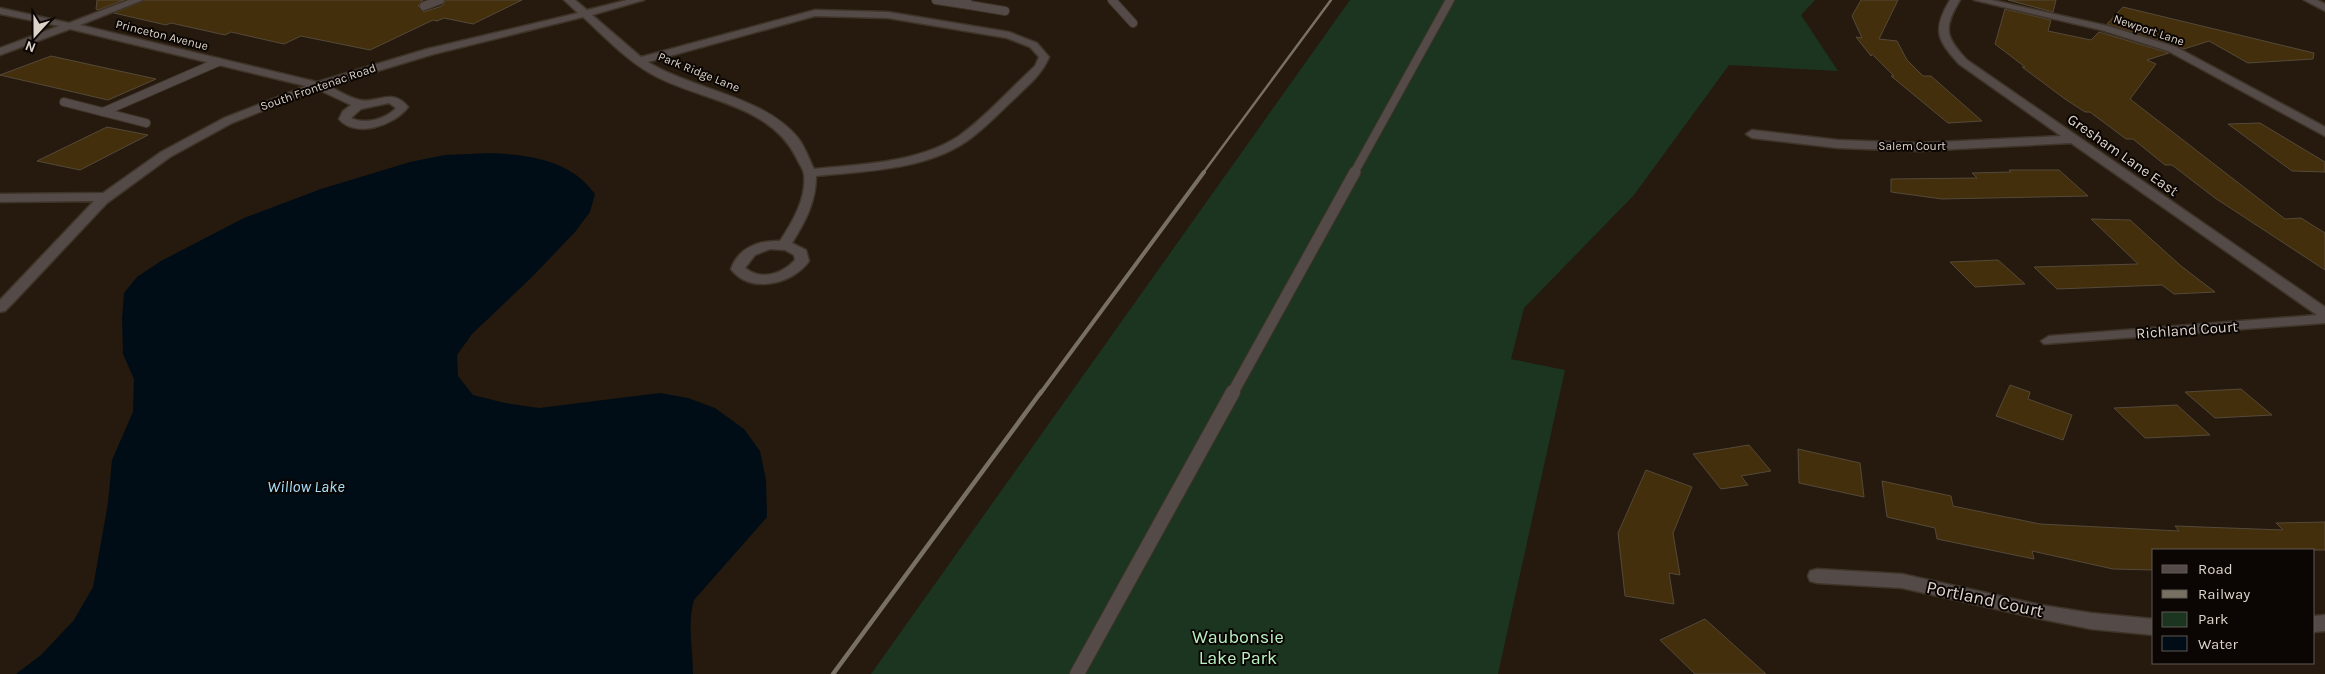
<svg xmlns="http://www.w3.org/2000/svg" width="2325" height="674" font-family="Karla,sans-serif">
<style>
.green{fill:#1b3520}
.water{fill:#000d16}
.building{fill:#442f0c;stroke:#544939}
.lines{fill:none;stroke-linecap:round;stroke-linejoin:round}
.lane-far2-casing{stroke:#3f3428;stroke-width:10}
.lane-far1-casing{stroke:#3f3428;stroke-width:13}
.lane-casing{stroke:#3f3428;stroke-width:16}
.street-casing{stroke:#3f3428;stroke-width:3}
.lane-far2{stroke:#544a48;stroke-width:8}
.lane-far1{stroke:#544a48;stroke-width:11}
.lane{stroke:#544a48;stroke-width:14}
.street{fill:#544a48;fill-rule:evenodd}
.rail-far2{stroke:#797064;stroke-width:2.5}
.rail-far1{stroke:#797064;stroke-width:4}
.rail{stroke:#797064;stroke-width:4.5}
.labels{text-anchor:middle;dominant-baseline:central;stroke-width:4;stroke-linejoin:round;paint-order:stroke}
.far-street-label{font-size:12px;fill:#dcd4cb;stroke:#0b0603}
.street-label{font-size:15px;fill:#dcd4cb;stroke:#0b0603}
.water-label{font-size:16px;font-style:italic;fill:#a7e0fc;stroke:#0b0603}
.near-street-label{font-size:18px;fill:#dcd4cb;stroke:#0b0603}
.near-park-label{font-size:18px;fill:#b9f2c3;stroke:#0b0603}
</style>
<rect width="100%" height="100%" fill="#251a0d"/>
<path class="green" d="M 1350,0 L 1815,0 L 1801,15 L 1838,71 L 1729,65 L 1634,195 L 1524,308 L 1511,359 L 1565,370 L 1498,674 L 871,674 Z"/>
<path class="water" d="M 491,153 C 530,155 571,160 595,194 L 590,212 L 575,232 L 532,277 L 472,334 L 457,355 L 458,376 L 473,395 L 505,403 L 539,408 L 660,393 L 688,398 L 715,408 L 744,429 L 760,451 L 766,480 L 767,517 L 694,600 C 687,624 693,649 693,674 L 16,674 L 41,655 L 74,620 L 93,587 L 108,503 L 112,460 L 133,412 L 134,379 L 123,354 L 122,320 L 124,293 L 137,277 L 161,261 L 244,218 L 321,189 L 410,162 L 445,155 Z"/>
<g class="building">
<path d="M 97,0 L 124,0 L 98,10 L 96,9 Z"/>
<path d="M 145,0 L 423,0 L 418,6 L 424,12 L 442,6 L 446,0 L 522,0 L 473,24 L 444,18 L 437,21 L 433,20 L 370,50 L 301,36 L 284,44 L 231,32 L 225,35 L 171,23 L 166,25 L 114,13 Z"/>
<path d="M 1861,0 L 1898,0 L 1879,39 L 1897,41 L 1907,60 L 1923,76 L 1931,76 L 1982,121 L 1948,123 L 1891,76 L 1894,76 L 1872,54 L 1871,56 L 1856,37 L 1862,38 L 1852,16 Z"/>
<path d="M 2008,0 L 2056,0 L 2053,12 Z"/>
<path d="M 2123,7 L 2314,53 L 2313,59 L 2248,63 L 2209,41 L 2184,49 L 2107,24 Z"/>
<path d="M 2005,9 L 2051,20 L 2048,31 L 2091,40 L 2099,32 L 2169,53 L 2147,60 L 2156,64 L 2130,99 L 2285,219 L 2301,218 L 2325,233 L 2325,270 L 2215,198 L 2172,165 L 2165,165 L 2133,139 L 2126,139 L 2090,112 L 2085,112 L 2065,99 L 2022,67 L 2025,67 L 1995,44 Z"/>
<path d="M 51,56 L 156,79 L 108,100 L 0,75 Z"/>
<path d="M 2260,123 L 2325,162 L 2325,172 L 2292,171 L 2228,124 Z"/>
<path d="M 107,127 L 148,135 L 80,170 L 37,161 Z"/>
<path d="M 2009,170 L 2059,170 L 2088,196 L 1942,199 L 1891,192 L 1891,179 L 1977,178 L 1972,173 L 2011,172 Z"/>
<path d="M 2091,219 L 2130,220 L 2181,266 L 2215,292 L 2174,294 L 2162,285 L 2057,289 L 2034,267 L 2138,264 Z"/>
<path d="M 1998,260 L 2025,284 L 1975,287 L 1950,262 Z"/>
<path d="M 2010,385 L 2030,392 L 2028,399 L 2072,415 L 2063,440 L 1996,416 Z"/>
<path d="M 2241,389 L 2272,415 L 2215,418 L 2185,392 Z"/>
<path d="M 2177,405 L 2210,435 L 2145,438 L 2114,408 Z"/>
<path d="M 1749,445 L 1771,471 L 1741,476 L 1748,485 L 1721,489 L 1693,454 Z"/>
<path d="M 1798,449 L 1860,463 L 1864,497 L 1799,483 Z"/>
<path d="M 1646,470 L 1692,487 L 1673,533 L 1680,575 L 1669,573 L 1674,604 L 1625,596 L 1618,533 Z"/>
<path d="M 1882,481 L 1951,496 L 1953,506 L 2040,524 L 2179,531 L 2175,526 L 2283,530 L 2276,523 L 2325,522 L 2325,550 L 2154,550 L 2154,570 L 2113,569 L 2032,551 L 2034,559 L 1937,539 L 1935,528 L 1887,517 Z"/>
<path d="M 1705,619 L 1766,674 L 1695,674 L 1660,640 Z"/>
</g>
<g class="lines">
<g class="lane-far2-casing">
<g id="lane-far2">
<path d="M 936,0 L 969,5"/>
<path d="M 967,0 L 966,4 L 969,5 L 1005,11"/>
<path d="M 1112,0 L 1133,23"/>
<path d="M 424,6 L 440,0"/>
<path d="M 64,102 L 146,123"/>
<path d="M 103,112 L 218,62"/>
<path d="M 1354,173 L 1450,0"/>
</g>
</g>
<g class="lane-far1-casing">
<path id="lane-far1" d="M 1232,394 L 1355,172"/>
</g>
<g class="lane-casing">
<path id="lane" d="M 1077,674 L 1233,392"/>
</g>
<g class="street-casing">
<g id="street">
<path d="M 129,0 L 143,0 L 80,25 L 317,82 L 427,49 L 578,13 L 564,0 L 575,0 L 587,10 L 627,0 L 644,0 L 592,15 L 641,57 L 815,10 L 888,12 L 1009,32 L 1037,43 L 1049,57 C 1042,75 1026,87 1013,100 C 998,114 984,129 967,141 C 925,170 865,171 816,176 C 816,202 805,222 792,243 L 806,250 L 809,261 C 793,284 750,295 731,269 C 738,248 759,240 780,241 C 792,223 807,198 804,174 C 803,168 798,162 796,157 C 770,105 704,101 657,77 C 629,63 606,38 583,17 L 434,54 L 328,86 C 338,90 349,98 360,100 C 377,104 392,87 408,107 C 395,125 356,139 339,119 L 343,111 L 351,105 L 317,89 L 232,123 L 170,157 L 107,203 L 14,302 L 5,311 L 0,312 L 0,300 L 94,201 L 0,202 L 0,194 L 103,193 L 161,152 L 224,118 L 306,86 L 70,29 L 0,55 L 0,48 L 59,26 L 0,14 L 0,8 L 69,23 ZM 815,16 L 888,18 L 1007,38 L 1030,47 L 1039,57 L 1035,66 C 1010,89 987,116 959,136 C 918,163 862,164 814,169 C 809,159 805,147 798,138 C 764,96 693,90 648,62 ZM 389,103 L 396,108 C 386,119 365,125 351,118 L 361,109 ZM 770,249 L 785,250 L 794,255 L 795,260 C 782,274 762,281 745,268 L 755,255 Z"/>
<path d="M 1950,0 L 1960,0 C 1943,28 1945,37 1967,60 L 2325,307 L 2325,323 L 2044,344 L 2041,341 L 2049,336 L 2317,315 L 2071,143 L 1919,151 L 1838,148 L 1752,138 L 1746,134 L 1752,130 L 1838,140 L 1919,143 L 2061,136 L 1959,64 C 1937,40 1932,30 1950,0 Z"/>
<path d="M 1974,0 L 1992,0 L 2108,26 L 2176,47 L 2325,127 L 2325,136 L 2168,51 L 2101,30 Z"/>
<path d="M 2304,0 L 2317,0 L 2325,4 L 2325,11 Z"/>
<path d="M 1817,569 L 1902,574 L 2041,605 L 2091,613 L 2154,619 L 2154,635 L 2091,629 L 2041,619 L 1902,588 L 1817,583 L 1810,581 L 1808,576 L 1810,571 Z"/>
<path d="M 2325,615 L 2325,631 L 2314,632 L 2314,616 Z"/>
</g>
</g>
<use href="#lane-far2" class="lane-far2"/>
<use href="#lane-far1" class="lane-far1"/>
<use href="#lane" class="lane"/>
<use href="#street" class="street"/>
<path class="rail-far2" d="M 1203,173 L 1331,0"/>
<path class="rail-far1" d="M 1040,394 L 1204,172"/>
<path class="rail" d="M 833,674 L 1041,392"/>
</g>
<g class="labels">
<g class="far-street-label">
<text transform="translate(2149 30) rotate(19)">Newport Lane</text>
<text transform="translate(162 35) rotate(14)">Princeton Avenue</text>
<text transform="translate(699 72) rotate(22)">Park Ridge Lane</text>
<text transform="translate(318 87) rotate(-19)">South Frontenac Road</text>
<text x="1912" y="146">Salem Court</text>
</g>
<g class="street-label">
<text transform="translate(2123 155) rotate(35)">Gresham Lane East</text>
<text transform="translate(2187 330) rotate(-4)">Richland Court</text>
</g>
<g class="water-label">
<text x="306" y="486">Willow Lake</text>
</g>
<g class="near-street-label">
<text transform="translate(1985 599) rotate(12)">Portland Court</text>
</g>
<g class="near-park-label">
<text x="1238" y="637">Waubonsie<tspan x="1238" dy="21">Lake Park</tspan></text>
</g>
</g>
<rect x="2152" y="549" width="162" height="115" fill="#0b0603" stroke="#5f5853"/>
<rect x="2162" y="565" width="25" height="8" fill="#544a48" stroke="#5f5853"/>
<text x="2198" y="574" font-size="15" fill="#dcd4cb">Road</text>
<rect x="2162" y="590" width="25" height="8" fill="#797064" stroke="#5f5853"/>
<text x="2198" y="599" font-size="15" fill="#dcd4cb">Railway</text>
<rect x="2162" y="612" width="25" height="15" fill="#1b3520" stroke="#5f5853"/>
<text x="2198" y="624" font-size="15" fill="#dcd4cb">Park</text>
<rect x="2162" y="636" width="25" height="15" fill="#000d16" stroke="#5f5853"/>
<text x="2198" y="649" font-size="15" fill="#dcd4cb">Water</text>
<g transform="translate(35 35) rotate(201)" stroke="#0b0603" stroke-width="4" paint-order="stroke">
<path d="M0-4L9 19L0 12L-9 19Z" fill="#dcd4cb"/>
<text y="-8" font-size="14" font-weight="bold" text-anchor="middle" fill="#dcd4cb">N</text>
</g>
</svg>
